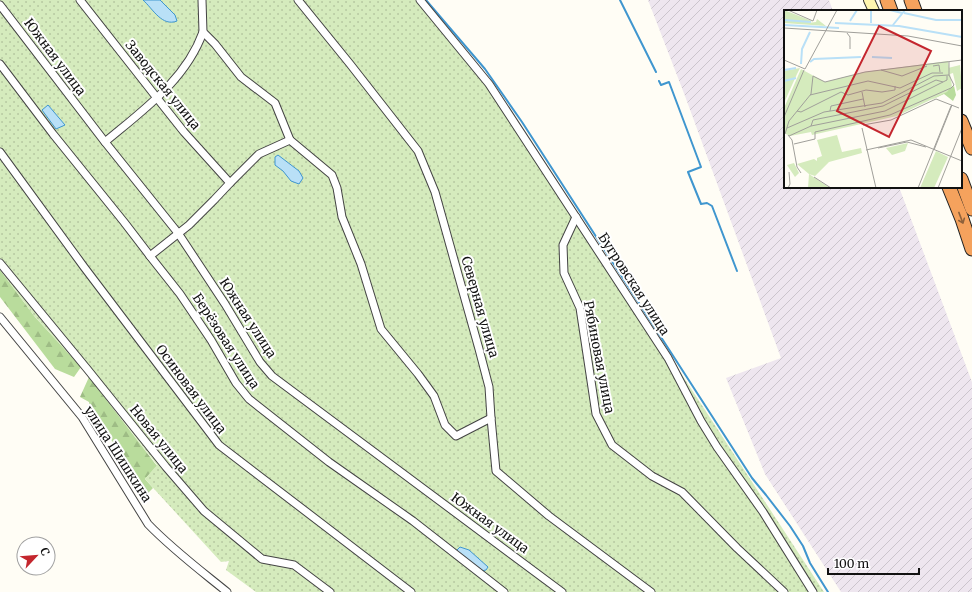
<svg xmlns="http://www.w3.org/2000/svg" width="972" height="592" font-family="Merriweather,serif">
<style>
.industrial{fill:url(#industrial-furrows)}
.forest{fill:url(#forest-firs)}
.garden{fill:url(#garden-dots)}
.water{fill:#b9e0f7;stroke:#3f96cf}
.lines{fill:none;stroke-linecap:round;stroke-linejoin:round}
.stream{stroke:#3f96cf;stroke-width:2}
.street-casing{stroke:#444;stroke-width:9}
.secondary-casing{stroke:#333;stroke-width:12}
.highway-casing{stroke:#222;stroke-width:15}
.street{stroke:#fff;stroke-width:7}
.secondary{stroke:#fff6b0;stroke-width:10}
.highway{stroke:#f5a25d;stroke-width:13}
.oneway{stroke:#8e613b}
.labels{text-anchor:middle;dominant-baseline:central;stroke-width:4;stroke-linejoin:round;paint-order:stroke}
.street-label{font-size:13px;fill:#111;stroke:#fff}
.inset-river{fill:none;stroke:#b9e0f7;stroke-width:2}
.inset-road{fill:none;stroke:#a09f9a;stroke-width:1}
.view{fill:#c4262e;fill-opacity:0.15;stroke:#c4262e;stroke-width:2}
.inset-edge{fill:none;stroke:#111;stroke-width:2}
</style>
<defs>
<pattern id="industrial-furrows" width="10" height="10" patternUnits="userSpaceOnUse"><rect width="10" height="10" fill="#eee6ef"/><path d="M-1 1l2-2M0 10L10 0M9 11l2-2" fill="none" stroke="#cbc4cc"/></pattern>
<pattern id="forest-firs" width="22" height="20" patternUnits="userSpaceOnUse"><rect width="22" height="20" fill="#b9dc9c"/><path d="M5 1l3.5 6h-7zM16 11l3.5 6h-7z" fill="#9ebc85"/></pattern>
<pattern id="garden-dots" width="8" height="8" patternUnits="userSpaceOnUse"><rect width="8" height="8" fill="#d5ebbd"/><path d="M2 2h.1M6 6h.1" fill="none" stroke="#b6c8a1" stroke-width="1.8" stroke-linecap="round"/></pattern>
</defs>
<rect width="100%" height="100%" fill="#fffdf5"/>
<path class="industrial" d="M 648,0 L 829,0 L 833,11 L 785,11 L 785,187 L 899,187 L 972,382 L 972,592 L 841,592 L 765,474 L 726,378 L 781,358 L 685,96 Z"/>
<g class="forest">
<path d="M 0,270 L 35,317 L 81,367 L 74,377 L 55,369 L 0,297 Z"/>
<path d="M 89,377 L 157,466 L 145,479 L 153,488 L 148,493 L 136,476 L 90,409 L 89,402 L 80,397 Z"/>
</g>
<path class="garden" d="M 0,0 L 423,0 L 484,72 L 824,592 L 256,592 L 226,570 L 229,561 L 221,562 L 145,479 L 157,465 L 81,367 L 35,317 L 0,270 Z"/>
<g class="water">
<path d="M 143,0 L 160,0 L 175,15 L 177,21 C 162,27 153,9 143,0 Z"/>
<path d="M 48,105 L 65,125 L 56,129 L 42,110 Z"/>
<path d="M 278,155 L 299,171 L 303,178 L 299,184 L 291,181 L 283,171 L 275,165 L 275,157 Z"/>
<path d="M 460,547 L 469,550 L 488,567 L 486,570 L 481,571 L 457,553 L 457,550 Z"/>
</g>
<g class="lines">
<g class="stream">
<path d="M 426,0 L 485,69 L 522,122 L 752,478 L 766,495 L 790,526 L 803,546 L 810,563 L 828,592"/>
<path d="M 620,0 L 656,72"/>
<path d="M 659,81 L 661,85 L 669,82 L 701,167 L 688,172 L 701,204 L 707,203 L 712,206 L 737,271"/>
</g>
<g class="street-casing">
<g id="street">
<path d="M 80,0 L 157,98 L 184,132 L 230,183"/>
<path d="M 202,0 L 203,32 L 215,44 L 241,77 L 275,103 L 290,140 L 332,175 L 337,188 L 342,217 L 361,264 L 381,329 L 418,374 L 434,396 L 445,425 L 456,436 L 491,418"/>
<path d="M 298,0 L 350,64 L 418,151 L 435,192 L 479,349 L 489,387 L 491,418 L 496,471 L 549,516 L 651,592"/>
<path d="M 420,0 L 489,84 L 668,358 L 701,421 L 717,447 L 763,512 L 813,592"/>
<path d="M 0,5 L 105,142 L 178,233 L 225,304 L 260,362 L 272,376 L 562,592"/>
<path d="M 0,64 L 53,134 L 124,222 L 150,256 L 180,294 L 211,340 L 236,383 L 249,399 L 329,462 L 413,521 L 504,592"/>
<path d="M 105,142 C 142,111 186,80 203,32"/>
<path d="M 0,152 L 84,267 L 219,445 L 411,592"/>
<path d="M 576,217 L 563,245 L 564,273 L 580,308 L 596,414 L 612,445 L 652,476 L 682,492 L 737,548 L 784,592"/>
<path d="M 150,256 L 189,225 L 214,200 L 230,183 L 259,154 L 290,140"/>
<path d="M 0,263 L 88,370 L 166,467 L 204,511 L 262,559 L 294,565 L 330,592"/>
<path d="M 0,317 L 82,417 L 148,524 C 172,549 200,570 227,592"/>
</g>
</g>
<g class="secondary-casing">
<path id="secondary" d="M 869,0 L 874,11"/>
</g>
<g class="highway-casing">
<g id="highway">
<path d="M 887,0 L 891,11"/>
<path d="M 911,0 L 915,11"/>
<path d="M 961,121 L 972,148"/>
<path d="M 961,179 L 972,209"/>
<path d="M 949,187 L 962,219 L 972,249"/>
</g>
</g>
<use href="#street" class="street"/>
<use href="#secondary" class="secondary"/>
<use href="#highway" class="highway"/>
</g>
<defs><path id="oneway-shaft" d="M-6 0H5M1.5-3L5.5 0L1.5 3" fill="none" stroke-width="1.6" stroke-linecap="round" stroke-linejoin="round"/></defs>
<use class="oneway" href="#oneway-shaft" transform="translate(961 218) rotate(69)"/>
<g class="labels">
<g class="street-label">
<text transform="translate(55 57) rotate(53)">Южная улица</text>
<text transform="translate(163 85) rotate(51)">Заводская улица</text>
<text transform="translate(634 284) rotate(57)">Бугровская улица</text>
<text transform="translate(480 307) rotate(74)">Северная улица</text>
<text transform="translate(248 318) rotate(57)">Южная улица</text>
<text transform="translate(226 341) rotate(57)">Берёзовая улица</text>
<text transform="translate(599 357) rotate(79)">Рябиновая улица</text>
<text transform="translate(191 389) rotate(53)">Осиновая улица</text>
<text transform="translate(159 439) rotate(51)">Новая улица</text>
<text transform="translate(118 454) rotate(57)">улица Шишкина</text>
<text transform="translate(490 523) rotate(36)">Южная улица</text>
</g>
</g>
<g transform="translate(784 10)">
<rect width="178" height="178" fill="#fffdf5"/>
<path d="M 0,0 L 28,11 L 24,13 L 32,12 L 33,9 L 42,16 L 0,13 ZM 176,55 L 178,78 L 173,81 L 169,63 L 166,64 L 164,58 ZM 16,58 L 13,64 L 0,93 L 0,61 ZM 53,125 L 58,142 L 77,138 L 78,143 L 45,152 L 31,166 L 25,164 L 46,178 L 24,178 L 25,164 L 13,154 L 30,149 L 33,151 L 33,148 L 38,146 L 33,130 ZM 124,133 L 121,141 L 108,145 L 102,138 ZM 152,141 L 164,147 L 150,178 L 136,178 Z" fill="#d5ebbd"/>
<path d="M 170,76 L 172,85 L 169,91 L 160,84 L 147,90 Z" fill="#b9dc9c"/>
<path d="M 164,51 L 168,76 L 163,82 L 113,106 L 28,125 L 27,122 L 6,126 L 0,123 L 0,98 L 17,59 L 41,72 L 80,62 ZM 10,153 L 15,163 L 11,167 L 3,155 Z" fill="#d5ebbd"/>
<path class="inset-river" d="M 106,0 L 118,3M 120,3 L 152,10 L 178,10M 0,10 L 27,12M 66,11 L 73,0M 51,13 L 115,16 L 178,27M 87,13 L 87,0M 0,15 L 55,18M 109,15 L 121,0M 88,47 L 108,48M 26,52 L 30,49 L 77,47M 17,54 L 18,39 L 26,22M 0,60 L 12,58M 0,71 L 12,68"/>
<path class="inset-road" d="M 4,0 L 29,11 L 33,0M 0,18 L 124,26 L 178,36M 63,23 L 66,27 L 66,39M 0,50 L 21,59 L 53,0M 149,56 L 155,55 L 156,62M 97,60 L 118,66 L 143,56M 78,82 L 81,97M 26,85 L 84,71 L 116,78 L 148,63 L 159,63M 13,101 L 17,102 L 57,82 L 64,85 L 82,80 L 98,82 L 111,80 L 111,76M 46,101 L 47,96 L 79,89M 0,107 L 20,60M 79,115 L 107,110 L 152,89 L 175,98M 27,116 L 29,110 L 99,96 L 152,70 L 159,72M 3,118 L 40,102 L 98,93 L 150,66 L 165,65M 78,118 L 92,178M 1,124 L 5,111 L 27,84 L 29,66 L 41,72 L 81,62 L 178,50M 4,125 L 8,130 L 13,157 L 17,163M 5,126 L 27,116 L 101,101 L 163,70 L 163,66M 10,134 L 31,129 L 31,122 L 106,105 L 167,78 L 170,75 L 165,65 L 165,52M 94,138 L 123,132 L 142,137M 82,140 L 127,130 L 178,151M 30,167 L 47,178M 4,178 L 6,174 L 5,162M 134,178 L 167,96 L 168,95 L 150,140M 154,178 L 178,118"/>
<path class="view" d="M 95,16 L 147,41 L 105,127 L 53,101 Z"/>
<rect width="178" height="178" class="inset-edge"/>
</g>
<g transform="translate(36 556) rotate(64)"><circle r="19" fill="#ffffff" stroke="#a0a0a0"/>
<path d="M0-3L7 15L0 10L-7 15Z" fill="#c4262e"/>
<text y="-6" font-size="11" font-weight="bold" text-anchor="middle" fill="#111111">С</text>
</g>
<path d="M828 568v6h91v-6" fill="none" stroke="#111111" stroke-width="2"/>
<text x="834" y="568" font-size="12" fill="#111111" stroke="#ffffff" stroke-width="3" paint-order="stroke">100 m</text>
</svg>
